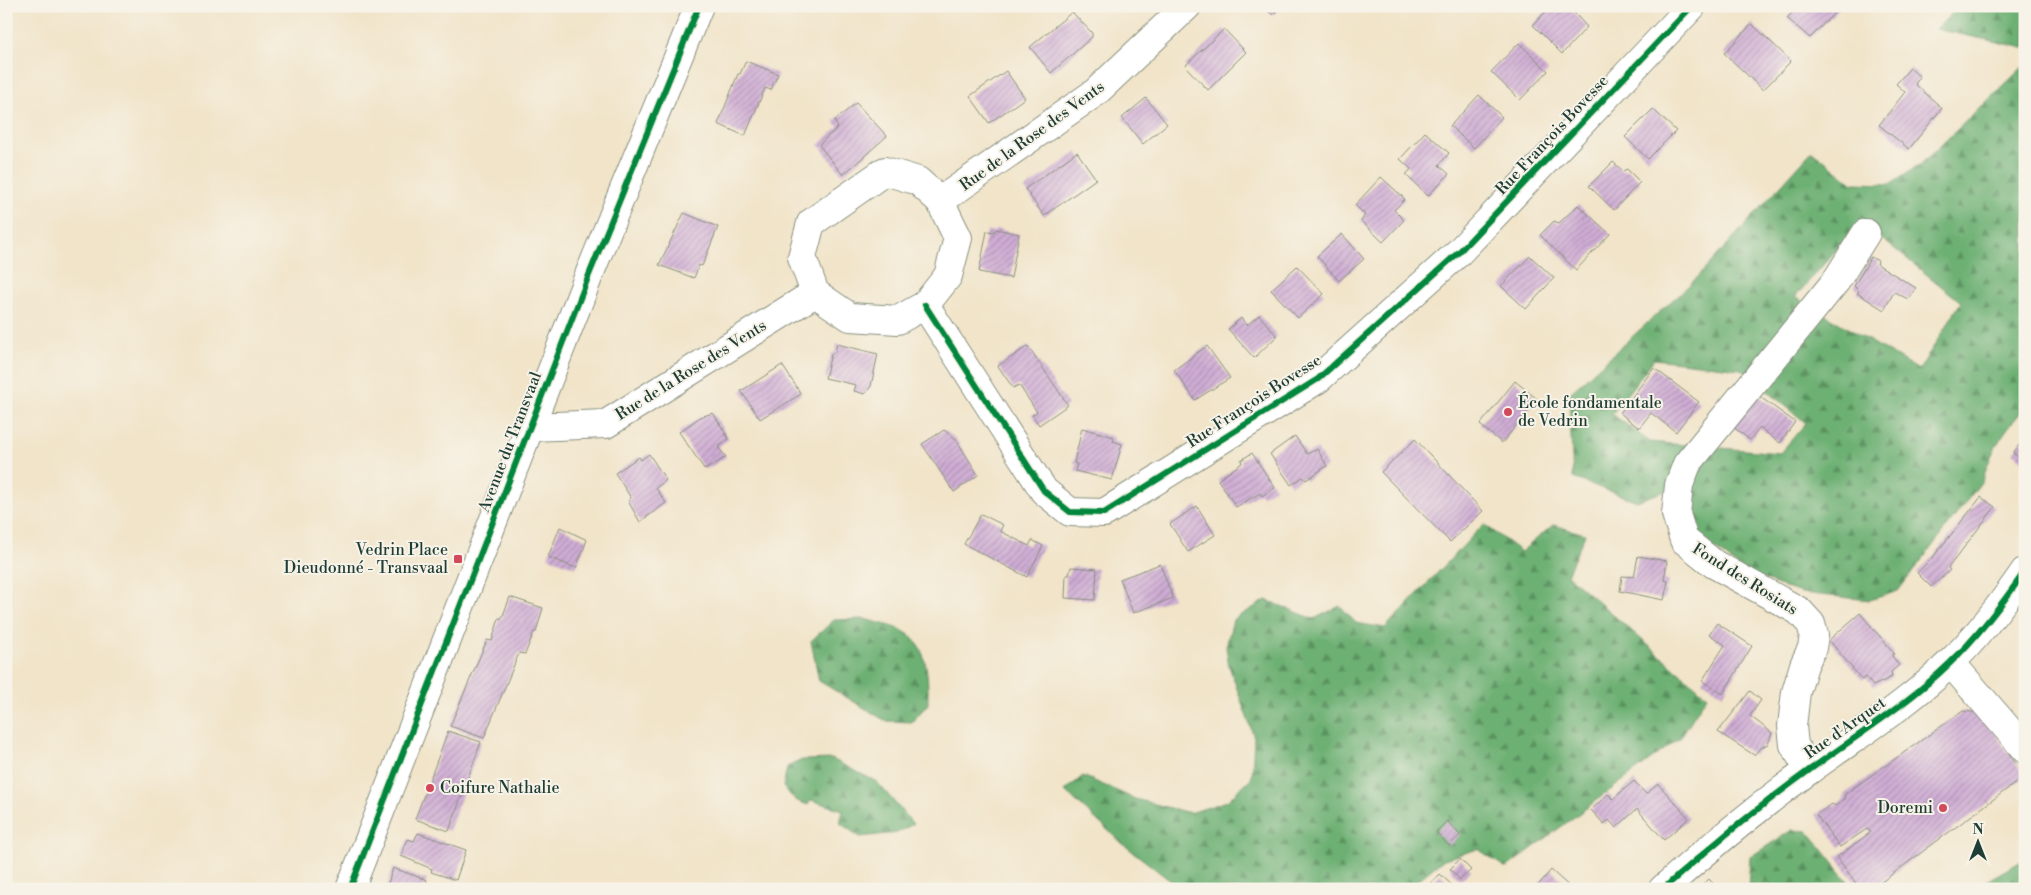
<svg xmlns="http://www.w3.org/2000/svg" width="2031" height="895" font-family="'Libre Bodoni',serif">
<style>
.forest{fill:url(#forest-firs);stroke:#467654;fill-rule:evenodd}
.building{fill:url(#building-hatch)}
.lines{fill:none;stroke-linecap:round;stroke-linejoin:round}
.minor-casing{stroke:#88907e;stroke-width:30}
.minor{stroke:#fff;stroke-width:28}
.cycleway-casing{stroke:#f7f3e8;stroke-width:9}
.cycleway{stroke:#00873e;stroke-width:6}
.poi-dot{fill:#d1495b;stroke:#f7f3e8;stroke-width:2}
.labels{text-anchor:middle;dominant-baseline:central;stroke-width:4;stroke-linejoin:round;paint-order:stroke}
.street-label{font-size:16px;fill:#1f3d34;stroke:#f7f3e8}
.poi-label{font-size:16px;fill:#1f3d34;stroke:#f7f3e8;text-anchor:start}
</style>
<defs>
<pattern id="forest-firs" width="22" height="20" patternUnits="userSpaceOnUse" patternTransform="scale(1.25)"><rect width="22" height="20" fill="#6db073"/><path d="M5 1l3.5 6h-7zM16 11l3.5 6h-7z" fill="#59905f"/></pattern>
<pattern id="building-hatch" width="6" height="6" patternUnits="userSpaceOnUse" patternTransform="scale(1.25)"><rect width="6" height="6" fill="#d0add5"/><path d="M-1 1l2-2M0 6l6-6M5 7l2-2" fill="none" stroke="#a88eae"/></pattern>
</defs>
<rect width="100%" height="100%" fill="#f7f3e8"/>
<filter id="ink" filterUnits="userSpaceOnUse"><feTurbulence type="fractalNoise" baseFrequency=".02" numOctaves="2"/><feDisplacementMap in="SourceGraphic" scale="10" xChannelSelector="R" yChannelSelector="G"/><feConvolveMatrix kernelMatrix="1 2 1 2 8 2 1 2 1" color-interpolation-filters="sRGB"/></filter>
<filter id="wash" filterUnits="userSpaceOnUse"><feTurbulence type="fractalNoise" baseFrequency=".0096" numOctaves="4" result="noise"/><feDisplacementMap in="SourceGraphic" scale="20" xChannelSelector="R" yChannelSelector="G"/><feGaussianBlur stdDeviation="1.12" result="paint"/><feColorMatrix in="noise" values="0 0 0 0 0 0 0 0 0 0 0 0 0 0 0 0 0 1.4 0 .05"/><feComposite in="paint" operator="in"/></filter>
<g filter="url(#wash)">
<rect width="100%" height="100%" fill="#f1e4c9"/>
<g class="forest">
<path d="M 1959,6 L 2025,6 L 2025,48 L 1936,29 Z"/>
<path d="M 2025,65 L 2025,408 C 2002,433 1992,449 1982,481 L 1898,591 L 1870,600 L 1801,593 L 1748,574 L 1691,531 L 1690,482 L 1637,501 L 1573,478 L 1569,394 L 1698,277 L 1812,151 L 1853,183 L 1891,184 L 1920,165 ZM 1861,222 L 1961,302 L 1919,370 L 1795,297 ZM 1654,359 L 1741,369 L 1806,423 L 1780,453 L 1650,442 L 1612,414 Z"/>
<path d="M 1484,524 L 1521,552 L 1553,525 L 1585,534 L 1567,575 L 1707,696 L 1680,738 L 1506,868 L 1478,849 L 1444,859 L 1407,889 L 1175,889 L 1177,886 L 1123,844 L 1065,791 L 1083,776 L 1135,799 L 1190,813 L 1227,801 L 1252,777 L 1254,737 L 1229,666 L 1226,647 L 1233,620 L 1266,600 L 1314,619 L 1340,606 L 1356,623 L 1385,628 Z"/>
<path d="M 865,619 C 877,623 892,625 903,631 C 929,644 928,678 928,704 L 912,722 L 886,721 L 819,681 L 811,641 L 834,620 Z"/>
<path d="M 832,759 L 877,782 L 913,824 L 897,833 L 860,837 L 840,823 L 843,810 L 811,800 L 808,805 L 795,800 L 783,787 L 787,767 L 802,760 Z"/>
<path d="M 1792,830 L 1808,831 L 1854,889 L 1748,889 L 1750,857 Z"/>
<path d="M 2025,859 L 2025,889 L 1972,889 Z"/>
</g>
<g id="blocks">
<g class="building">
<path d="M 1263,6 L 1281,6 L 1273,15 Z"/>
<path d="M 1551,6 L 1568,6 L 1587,27 L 1562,54 L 1533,25 Z"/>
<path d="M 1798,6 L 1839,6 L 1840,7 L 1810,38 L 1787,18 Z"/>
<path d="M 1072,12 L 1092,33 L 1092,37 L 1051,73 L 1030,47 Z"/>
<path d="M 1752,24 L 1791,61 L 1763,90 L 1724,53 Z"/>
<path d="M 1224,29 L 1246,52 L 1208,90 L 1185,66 Z"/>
<path d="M 1519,43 L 1548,71 L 1520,100 L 1491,72 Z"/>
<path d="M 746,61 L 778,74 L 771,90 L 765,88 L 745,136 L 718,124 L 738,74 L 740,74 Z"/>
<path d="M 1910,68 L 1920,77 L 1915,84 L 1942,108 L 1909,149 L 1879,125 L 1905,92 L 1896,84 Z"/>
<path d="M 1006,71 L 1025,98 L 989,123 L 970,96 Z"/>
<path d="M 1479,95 L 1502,117 L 1474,148 L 1450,126 Z"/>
<path d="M 1146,98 L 1167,124 L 1143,144 L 1122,118 Z"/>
<path d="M 856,103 L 887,136 L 843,175 L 819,145 L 838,127 L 834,121 Z"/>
<path d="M 1653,109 L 1676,131 L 1648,159 L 1625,137 Z"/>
<path d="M 1425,132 L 1449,153 L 1439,165 L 1449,174 L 1428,196 L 1406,175 L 1411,169 L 1400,159 Z"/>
<path d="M 1077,152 L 1096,179 L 1044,216 L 1025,189 Z"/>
<path d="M 1613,162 L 1623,171 L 1627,169 L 1640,182 L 1614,210 L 1589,186 Z"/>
<path d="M 1381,177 L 1405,199 L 1394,210 L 1404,220 L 1383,242 L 1361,221 L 1365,215 L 1355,205 Z"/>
<path d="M 1578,205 L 1610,234 L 1576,270 L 1540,235 L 1554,221 L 1559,223 Z"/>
<path d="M 684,213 L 718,227 L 702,266 L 699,265 L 694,278 L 659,265 Z"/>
<path d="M 996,229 L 1019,234 L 1011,278 L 979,272 L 987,231 L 994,232 Z"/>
<path d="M 1342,234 L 1364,259 L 1339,281 L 1317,256 Z"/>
<path d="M 1530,256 L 1554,278 L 1526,309 L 1501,286 Z"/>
<path d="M 1871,257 L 1878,261 L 1877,264 L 1916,288 L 1908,299 L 1894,292 L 1884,310 L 1857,293 L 1859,291 L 1854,286 Z"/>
<path d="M 1297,266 L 1324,294 L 1298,318 L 1271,290 Z"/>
<path d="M 1259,315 L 1277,336 L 1254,358 L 1228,329 L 1241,318 L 1247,325 Z"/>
<path d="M 837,344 L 878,354 L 871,386 L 865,394 L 854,391 L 856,385 L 825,378 L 831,354 L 835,352 Z"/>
<path d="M 1028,346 L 1068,405 L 1039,425 L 1032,415 L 1037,412 L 1019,385 L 1013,388 L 998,366 Z"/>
<path d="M 1207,346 L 1230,378 L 1195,400 L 1174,370 Z"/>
<path d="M 782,365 L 801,394 L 760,419 L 741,391 Z"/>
<path d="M 1654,368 L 1699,402 L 1676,432 L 1651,413 L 1639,428 L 1620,413 Z"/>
<path d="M 1515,381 L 1537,399 L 1502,443 L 1480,425 Z"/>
<path d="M 1756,394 L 1795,422 L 1780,443 L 1760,428 L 1750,440 L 1732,426 Z"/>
<path d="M 713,413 L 729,439 L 718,447 L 726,457 L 705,470 L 679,432 L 700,417 Z"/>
<path d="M 1082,428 L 1114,437 L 1113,441 L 1122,444 L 1112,480 L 1075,471 L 1077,464 L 1074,463 Z"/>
<path d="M 944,430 L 956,439 L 978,475 L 954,492 L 922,444 Z"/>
<path d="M 1295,436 L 1307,454 L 1317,449 L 1327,466 L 1306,480 L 1303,477 L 1291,485 L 1270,454 Z"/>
<path d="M 2025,437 L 2025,462 L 2013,453 Z"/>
<path d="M 1415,439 L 1483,511 L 1450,542 L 1381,472 Z"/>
<path d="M 1252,453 L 1275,488 L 1262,496 L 1260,493 L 1236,507 L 1218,480 L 1242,463 L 1241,460 Z"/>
<path d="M 649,454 L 666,480 L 656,488 L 666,503 L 640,522 L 628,501 L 631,498 L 615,473 L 639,457 L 641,460 Z"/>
<path d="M 1981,497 L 1995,507 L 1948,568 L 1950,570 L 1931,587 L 1917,573 L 1934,556 Z"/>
<path d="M 1197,506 L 1215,535 L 1188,552 L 1170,524 Z"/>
<path d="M 981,514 L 1003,525 L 1000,531 L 1029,546 L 1032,540 L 1043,546 L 1027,577 L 964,544 Z"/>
<path d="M 560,527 L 587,540 L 576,568 L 548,557 Z"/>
<path d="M 1638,556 L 1667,561 L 1664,580 L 1668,581 L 1664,600 L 1620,591 L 1622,576 L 1634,577 Z"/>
<path d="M 1160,564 L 1173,598 L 1133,613 L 1120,579 Z"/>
<path d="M 1071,567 L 1097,569 L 1095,600 L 1065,598 L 1066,575 L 1069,575 Z"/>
<path d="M 510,597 L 543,608 L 536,632 L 534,632 L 525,654 L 519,653 L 484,738 L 450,726 L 487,640 L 492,641 L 499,618 L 502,618 Z"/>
<path d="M 1860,613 L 1894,653 L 1892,656 L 1899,665 L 1891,672 L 1892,677 L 1873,686 L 1866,677 L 1862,680 L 1829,640 Z"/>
<path d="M 1717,623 L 1752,646 L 1723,694 L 1702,681 L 1725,645 L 1709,634 Z"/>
<path d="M 1750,691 L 1761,700 L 1750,716 L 1772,733 L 1768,744 L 1760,748 L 1754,755 L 1718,732 Z"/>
<path d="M 1963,711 L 1980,713 L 2025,776 L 1872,889 L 1860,889 L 1837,857 L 1871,832 L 1867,829 L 1840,847 L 1816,815 L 1832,804 L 1835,806 L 1844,799 L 1845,794 Z"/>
<path d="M 448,731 L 481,742 L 449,831 L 415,819 Z"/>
<path d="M 1634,781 L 1646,794 L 1658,784 L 1689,818 L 1664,840 L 1637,809 L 1616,828 L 1609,820 L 1604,824 L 1591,810 L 1608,794 L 1613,799 Z"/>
<path d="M 1447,821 L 1460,835 L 1449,846 L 1436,832 Z"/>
<path d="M 418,833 L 466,850 L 456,880 L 431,872 L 432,869 L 401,856 L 408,839 L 414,841 Z"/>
<path d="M 1460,859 L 1471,870 L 1460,880 L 1450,869 Z"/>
<path d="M 393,868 L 427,880 L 424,889 L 386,889 Z"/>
<path d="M 1551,870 L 1572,889 L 1535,889 Z"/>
<path d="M 1440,874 L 1456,889 L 1435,889 L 1430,885 Z"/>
<path d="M 1709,879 L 1718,889 L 1698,889 Z"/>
</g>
</g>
</g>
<g filter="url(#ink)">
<use href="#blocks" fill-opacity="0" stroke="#88907e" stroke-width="1"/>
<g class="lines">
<g class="minor-casing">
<g id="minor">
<path d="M 885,171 L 918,181 L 940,201 L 958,238 L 948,276 L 925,305 L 898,320 L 850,317 L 815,293 L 802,257 L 811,223 Z"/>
<path d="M 940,201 L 1096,92 L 1187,6"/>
<path d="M 925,305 L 1044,491 L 1070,512 L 1104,513 L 1318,379 L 1459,252 L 1692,6"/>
<path d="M 531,427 L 606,424 L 815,293"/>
<path d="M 1951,663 L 2025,749"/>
<path d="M 1809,770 L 1794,745 L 1792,726 L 1796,692 L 1804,665 L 1812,648 L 1814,635 L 1811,624 L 1799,611 L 1714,564 L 1684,540 L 1676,514 L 1679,485 L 1687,464 L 1836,281 L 1866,233"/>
<path d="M 350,889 L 589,275 L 699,6"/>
<path d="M 1663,889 C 1710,847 1757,808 1808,771 C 1856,736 1907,705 1950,663 C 1978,636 2003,603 2025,571"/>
</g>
</g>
<use href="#minor" class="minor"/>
<g class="cycleway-casing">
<g id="cycleway">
<path d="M 925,305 L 1044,491 L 1070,512 L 1104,513 L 1318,379 L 1459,252 L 1692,6"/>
<path d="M 350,889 L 589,275 L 699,6"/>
<path d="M 1663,889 C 1710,847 1757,808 1808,771 C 1856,736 1907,705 1950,663 C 1978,636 2003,603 2025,571"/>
</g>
</g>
<use href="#cycleway" class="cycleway"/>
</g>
</g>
<g class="poi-dot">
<circle cx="1508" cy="412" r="5"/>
<rect x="453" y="554" width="10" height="10" rx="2.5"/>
<circle cx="430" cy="788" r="5"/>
<circle cx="1943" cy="808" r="5"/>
</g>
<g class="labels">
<g class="street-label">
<text transform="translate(1552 135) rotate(-47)">Rue François Bovesse</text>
<text transform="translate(1032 136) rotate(-36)">Rue de la Rose des Vents</text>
<text transform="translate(691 370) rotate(-32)">Rue de la Rose des Vents</text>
<text transform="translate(1254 401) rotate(-33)">Rue François Bovesse</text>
<text transform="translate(510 442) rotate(-69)">Avenue du Transvaal</text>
<text transform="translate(1745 579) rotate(32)">Fond des Rosiats</text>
<text transform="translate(1845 728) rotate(-35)">Rue d'Arquet</text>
</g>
<g class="poi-label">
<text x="1518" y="403">École fondamentale<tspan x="1518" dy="18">de Vedrin</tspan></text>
<text x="448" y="550" text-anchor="end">Vedrin Place<tspan x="448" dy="18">Dieudonné - Transvaal</tspan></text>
<text x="440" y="788">Coifure Nathalie</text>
<text x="1933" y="808" text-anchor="end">Doremi</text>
</g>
</g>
<rect width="2031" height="895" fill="none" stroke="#f7f3e8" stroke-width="25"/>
<g transform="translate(1978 842)" stroke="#f7f3e8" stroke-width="4" paint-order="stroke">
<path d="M0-4L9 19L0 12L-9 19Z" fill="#1f3d34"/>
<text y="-8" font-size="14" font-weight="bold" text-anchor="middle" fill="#1f3d34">N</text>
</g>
</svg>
